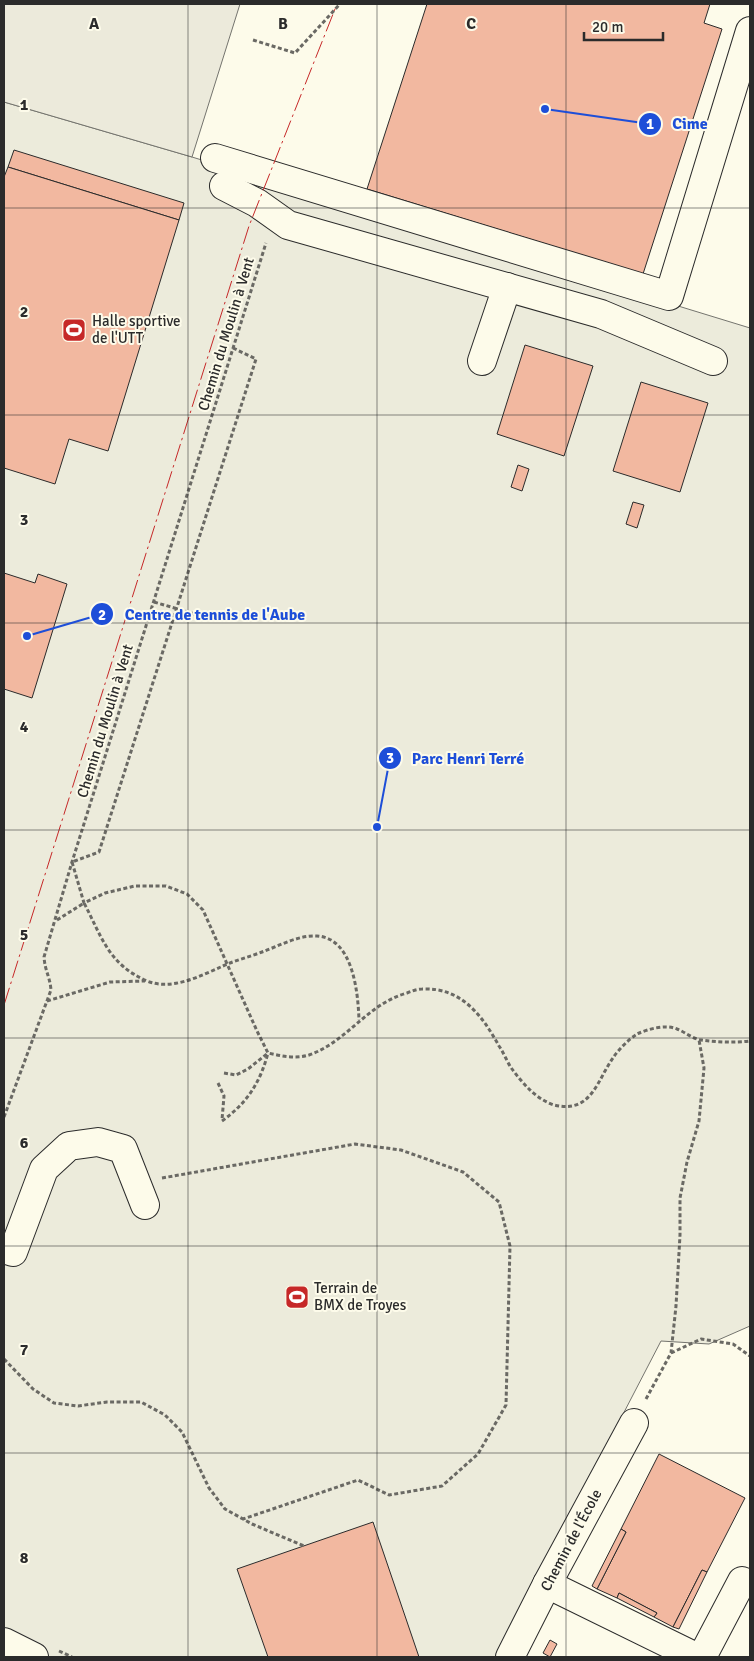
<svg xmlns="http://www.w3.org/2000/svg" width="754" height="1661" font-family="Signika,sans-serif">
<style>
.green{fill:#ecebdb;stroke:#74746e}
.parking{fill:#eceadb;stroke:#74746e}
.building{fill:#f2b8a0;stroke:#2b2b2b}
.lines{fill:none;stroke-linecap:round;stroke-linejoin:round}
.minor-casing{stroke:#2b2b2b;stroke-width:30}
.path{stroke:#6a6964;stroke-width:3;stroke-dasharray:4 2.5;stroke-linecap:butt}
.minor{stroke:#fdfbea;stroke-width:28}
.power{stroke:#c62828;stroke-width:1;stroke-dasharray:18 4 2.5 4;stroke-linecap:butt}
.grid{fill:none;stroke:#2b2b2b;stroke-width:1;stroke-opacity:0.55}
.labels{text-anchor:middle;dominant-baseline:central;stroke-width:4;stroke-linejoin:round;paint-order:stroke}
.poi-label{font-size:15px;fill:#2b2b2b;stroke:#fdfbea;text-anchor:start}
.street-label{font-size:15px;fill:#2b2b2b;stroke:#fdfbea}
.grid-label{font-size:16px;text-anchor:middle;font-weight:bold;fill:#2b2b2b;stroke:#fdfbea;stroke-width:4;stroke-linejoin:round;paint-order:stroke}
.leader{fill:none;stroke:#1d4ed8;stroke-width:2}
.callout-dot{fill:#1d4ed8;stroke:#fdfbea;stroke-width:2}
.mark-label{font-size:15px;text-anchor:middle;font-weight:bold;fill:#fff}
.callout-label{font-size:16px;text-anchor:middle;font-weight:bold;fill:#1d4ed8;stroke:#fdfbea;stroke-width:4;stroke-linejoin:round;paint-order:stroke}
</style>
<rect width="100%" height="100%" fill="#fdfbea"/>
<path class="green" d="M 4,102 L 192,157 L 750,328 L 750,1326 L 709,1344 L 661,1341 L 497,1657 L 4,1657 Z"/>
<path class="parking" d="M 4,4 L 240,4 L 192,157 L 4,102 Z"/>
<g class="building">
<path d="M 427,4 L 710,4 L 704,23 L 722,29 L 643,274 L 367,189 Z"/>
<path d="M 14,150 L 184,203 L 179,220 L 8,167 Z"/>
<path d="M 8,167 L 179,220 L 108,451 L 69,439 L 55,484 L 4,468 L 4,177 Z"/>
<path d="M 525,345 L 593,366 L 564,456 L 497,434 Z"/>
<path d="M 641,382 L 708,403 L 680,492 L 613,471 Z"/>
<path d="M 518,465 L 529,469 L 522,491 L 511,487 Z"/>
<path d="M 633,502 L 644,505 L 637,528 L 626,524 Z"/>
<path d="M 4,573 L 35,583 L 38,574 L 67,584 L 32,698 L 4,689 Z"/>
<path d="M 659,1454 L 745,1498 L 707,1572 L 702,1570 L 673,1627 L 654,1617 L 657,1613 L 619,1593 L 617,1598 L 597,1589 L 626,1532 L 621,1529 Z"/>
<path d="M 373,1522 L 419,1657 L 268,1657 L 237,1569 Z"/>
<path d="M 621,1529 L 626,1532 L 597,1589 L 592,1586 Z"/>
<path d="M 702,1570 L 707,1572 L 679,1629 L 673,1627 Z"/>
<path d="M 619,1593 L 657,1613 L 654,1617 L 617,1598 Z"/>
<path d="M 550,1640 L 557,1644 L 550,1657 L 543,1653 Z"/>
</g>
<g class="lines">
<g class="minor-casing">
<g id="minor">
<path d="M 215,158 L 669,296 L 750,31"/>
<path d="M 224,186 L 257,203 L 288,225 L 601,314 L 713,361"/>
<path d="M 482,361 L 507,287"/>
<path d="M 4,1249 L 13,1252 L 44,1169 L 69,1146 L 98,1142 L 123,1149 L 145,1205"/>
<path d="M 547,1584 L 696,1657"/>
<path d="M 4,1642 L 34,1657"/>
<path d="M 510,1657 L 547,1584 L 634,1423"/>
<path d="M 702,1657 L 742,1581"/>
</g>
</g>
<g class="path">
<path d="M 253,40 L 295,53 L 340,4"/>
<path d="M 233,348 L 256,359 L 99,852 L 72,862 L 84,903 L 105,893 L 135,886 L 166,886 L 187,894 L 203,910 L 257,1031 L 268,1053 C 281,1056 296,1059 309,1055 C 347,1042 367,1004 407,993 C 412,991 417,989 422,989 C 461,987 482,1015 499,1046 C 504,1053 507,1062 512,1069 C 517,1076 523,1083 529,1089 C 536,1096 545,1102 554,1105 C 592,1114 597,1080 613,1058 C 618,1050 629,1039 637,1034 C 648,1029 666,1024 677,1029 C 685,1032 693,1039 701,1040 C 717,1042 734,1043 750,1041"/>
<path d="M 154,602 L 205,617"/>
<path d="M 57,920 L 84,903 C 102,937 108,964 147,981 C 172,991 200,976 223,966 C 236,960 249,957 262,952 C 279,946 298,935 317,936 C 353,938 358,992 359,1020"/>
<path d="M 47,1001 L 110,982 L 145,981"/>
<path d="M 224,1073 L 236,1075 L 248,1069 L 268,1053"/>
<path d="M 218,1083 L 224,1096 L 222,1120"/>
<path d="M 4,1117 L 51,990 C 50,977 45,971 44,957 L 72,862 L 266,243"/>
<path d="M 222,1121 C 247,1103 260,1083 268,1053"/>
<path d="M 162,1178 L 355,1144 L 401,1150 L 463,1172 L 499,1202 L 510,1246 L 506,1405 L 478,1454 L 442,1486 L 389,1495 L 358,1480 L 243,1519"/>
<path d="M 671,1353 L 701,1339 L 733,1344 L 750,1356"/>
<path d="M 4,1359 L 33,1389 L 54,1403 L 78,1406 L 107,1402 L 141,1402 L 165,1415 L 182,1432 L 209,1488 L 225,1509 L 252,1524 L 304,1546"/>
<path d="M 646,1399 L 671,1353 L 676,1306 L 680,1235 L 680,1198 L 687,1162 L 699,1121 L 704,1068 L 699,1040"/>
<path d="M 59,1651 L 72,1657"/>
</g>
<use href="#minor" class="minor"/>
<path class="power" d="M 4,1005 L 249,226 L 337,4"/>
</g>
<path class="grid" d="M 188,4 L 188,1657M 377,4 L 377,1657M 566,4 L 566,1657M 4,208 L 750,208M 4,415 L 750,415M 4,623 L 750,623M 4,830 L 750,830M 4,1038 L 750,1038M 4,1246 L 750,1246M 4,1453 L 750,1453"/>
<defs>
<g id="stadium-square" transform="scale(1.25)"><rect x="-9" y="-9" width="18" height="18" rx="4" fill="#c62828" stroke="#fdfbea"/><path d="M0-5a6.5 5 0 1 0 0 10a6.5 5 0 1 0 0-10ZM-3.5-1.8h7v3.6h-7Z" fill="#fff"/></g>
</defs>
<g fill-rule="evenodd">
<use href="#stadium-square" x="74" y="330"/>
<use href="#stadium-square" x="297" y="1297"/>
</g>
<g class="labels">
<g class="poi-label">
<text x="92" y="321">Halle sportive<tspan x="92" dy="17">de l'UTT</tspan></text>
<text x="314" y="1288">Terrain de<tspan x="314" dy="17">BMX de Troyes</tspan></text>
</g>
<g class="street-label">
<text transform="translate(226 334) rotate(-73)">Chemin du Moulin à Vent</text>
<text transform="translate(105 721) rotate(-73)">Chemin du Moulin à Vent</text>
<text transform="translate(571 1540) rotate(-62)">Chemin de l'École</text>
</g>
</g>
<g class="grid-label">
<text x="94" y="29">A</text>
<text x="283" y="29">B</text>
<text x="471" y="29">C</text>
<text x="24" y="110">1</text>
<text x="24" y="317">2</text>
<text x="24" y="525">3</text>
<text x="24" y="732">4</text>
<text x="24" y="940">5</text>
<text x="24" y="1148">6</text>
<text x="24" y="1355">7</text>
<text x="24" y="1563">8</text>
</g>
<path class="leader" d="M545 109L650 124M27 636L102 614M377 827L390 758"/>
<g class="callout-dot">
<circle cx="545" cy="109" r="5"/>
<circle cx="27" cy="636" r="5"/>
<circle cx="377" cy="827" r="5"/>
<circle cx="650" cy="124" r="12"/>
<circle cx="102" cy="614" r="12"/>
<circle cx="390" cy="758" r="12"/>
</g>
<g class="mark-label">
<text x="650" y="129">1</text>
<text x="102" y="620">2</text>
<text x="390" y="763">3</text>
</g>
<g class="callout-label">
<text x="690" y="129">Cime</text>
<text x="215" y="620">Centre de tennis de l'Aube</text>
<text x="468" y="764">Parc Henri Terré</text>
</g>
<rect width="754" height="1661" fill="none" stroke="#2b2b2b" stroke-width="10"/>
<path d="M584 32v8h79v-8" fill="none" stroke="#2b2b2b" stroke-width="2.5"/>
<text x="592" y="32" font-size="15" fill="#2b2b2b" stroke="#fdfbea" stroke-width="4" paint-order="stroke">20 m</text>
</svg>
